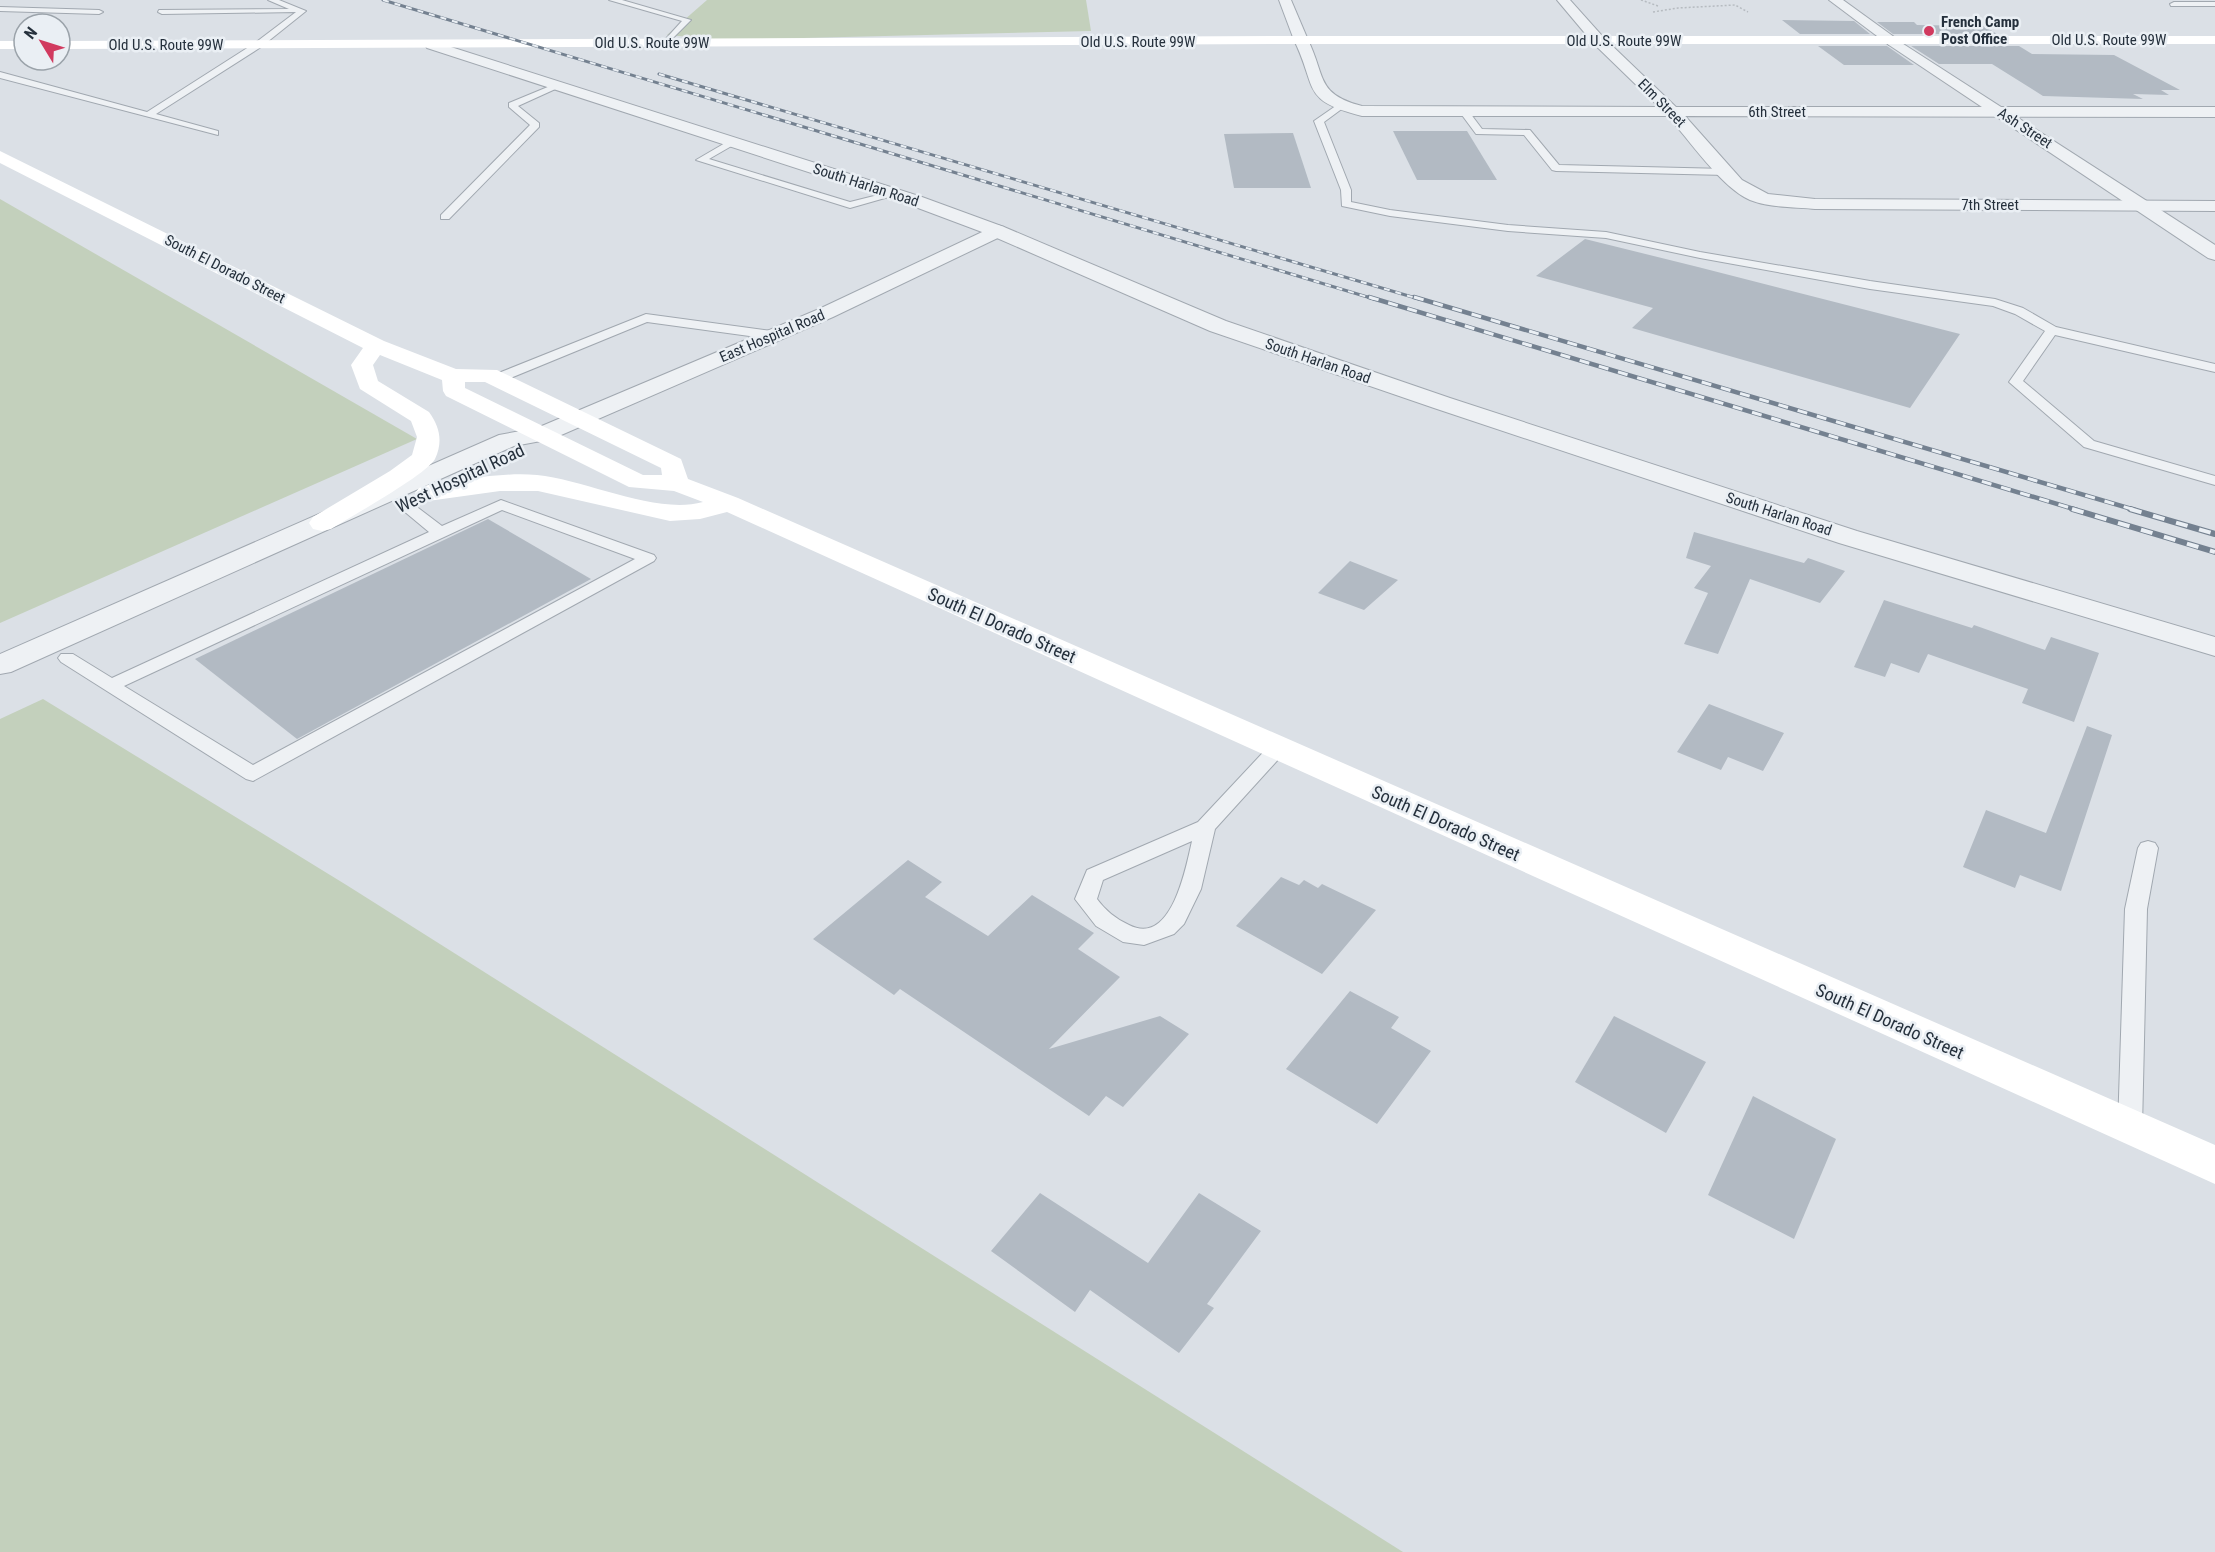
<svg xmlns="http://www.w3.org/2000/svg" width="2215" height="1552" font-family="'Roboto Condensed',sans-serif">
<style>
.green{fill:#c3d0bc}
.building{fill:#b2bac3}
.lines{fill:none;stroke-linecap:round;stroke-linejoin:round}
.service-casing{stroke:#a1a8b0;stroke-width:2}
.minor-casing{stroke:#a1a8b0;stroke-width:2}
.tertiary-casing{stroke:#a1a8b0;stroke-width:2}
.path{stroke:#b6bbc0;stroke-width:1.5;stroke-dasharray:2 2;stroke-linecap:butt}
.service{fill:#eef1f4;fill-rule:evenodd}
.minor{fill:#eef1f4;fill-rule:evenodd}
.tertiary{fill:#eef1f4;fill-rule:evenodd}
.secondary{fill:#fff;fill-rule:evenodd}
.rail-far2-casing{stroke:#748190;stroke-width:3}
.rail-far1-casing{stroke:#748190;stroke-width:4.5}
.rail-casing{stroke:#748190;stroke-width:6}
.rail-far2{stroke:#eaeff4;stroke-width:2;stroke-dasharray:6;stroke-linecap:butt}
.rail-far1{stroke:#eaeff4;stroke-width:3;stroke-dasharray:10;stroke-linecap:butt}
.rail{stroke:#eaeff4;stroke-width:4;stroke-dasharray:12;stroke-linecap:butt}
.poi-dot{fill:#d13a5f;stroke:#eaeff4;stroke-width:2}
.labels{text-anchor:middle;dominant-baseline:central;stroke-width:5;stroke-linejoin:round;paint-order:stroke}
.far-poi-label{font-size:15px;font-weight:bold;fill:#25303c;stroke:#eaeff4;text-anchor:start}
.far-street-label{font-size:15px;fill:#25303c;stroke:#eaeff4}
.street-label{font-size:18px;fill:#25303c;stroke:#eaeff4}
</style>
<rect width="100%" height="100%" fill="#dbe0e6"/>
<g class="green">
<path d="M 707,0 L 1086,0 L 1091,31 L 725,40 L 667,35 Z"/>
<path d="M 0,199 L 417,439 L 0,623 Z"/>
<path d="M 43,699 L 348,886 L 1403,1552 L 0,1552 L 0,719 Z"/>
</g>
<g class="building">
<path d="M 1782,20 L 1854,21 L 1870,34 L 1800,34 Z"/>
<path d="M 1877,22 L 1914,22 L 1917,25 L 1984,26 L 1997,34 L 1893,34 Z"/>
<path d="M 1818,46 L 1887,46 L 1914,65 L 1844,65 Z"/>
<path d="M 1911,46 L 2019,46 L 2032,54 L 2114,55 L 2180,90 L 2161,90 L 2169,95 L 2133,94 L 2143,99 L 2043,96 L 1992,64 L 1939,64 Z"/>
<path d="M 1393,131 L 1467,131 L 1497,180 L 1417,180 Z"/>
<path d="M 1293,133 L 1311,188 L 1234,188 L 1224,134 Z"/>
<path d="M 1585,239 L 1698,267 L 1960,334 L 1910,408 L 1632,328 L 1653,308 L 1536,276 Z"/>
<path d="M 488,519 L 591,579 L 297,739 L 195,659 Z"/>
<path d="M 1694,532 L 1804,563 L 1808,558 L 1845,571 L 1820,603 L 1750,579 L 1718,654 L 1684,644 L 1708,593 L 1694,588 L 1711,566 L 1686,558 Z"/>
<path d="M 1350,561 L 1398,580 L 1364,610 L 1318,593 Z"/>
<path d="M 1884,600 L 1972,628 L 1974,625 L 2045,650 L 2051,637 L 2099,653 L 2074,722 L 2022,703 L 2028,689 L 1928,654 L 1919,673 L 1891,663 L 1885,677 L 1854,667 Z"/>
<path d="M 1709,704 L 1784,733 L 1763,771 L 1728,757 L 1721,770 L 1677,752 Z"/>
<path d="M 2087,726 L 2112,735 L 2061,891 L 2020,875 L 2015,888 L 1963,867 L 1986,810 L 2046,833 Z"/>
<path d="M 908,860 L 942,882 L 925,897 L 988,936 L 1032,895 L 1094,933 L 1078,949 L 1120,977 L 1049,1049 L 1160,1016 L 1189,1034 L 1123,1107 L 1106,1096 L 1089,1116 L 900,989 L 894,995 L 813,939 Z"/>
<path d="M 1281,877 L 1299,885 L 1304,880 L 1318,888 L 1322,884 L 1376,910 L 1322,974 L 1236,926 Z"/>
<path d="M 1350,991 L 1399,1017 L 1391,1028 L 1431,1051 L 1377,1124 L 1286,1069 Z"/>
<path d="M 1614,1016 L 1706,1062 L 1666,1133 L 1575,1082 Z"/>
<path d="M 1753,1096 L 1836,1139 L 1794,1239 L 1708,1195 Z"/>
<path d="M 1040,1193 L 1148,1263 L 1199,1193 L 1261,1231 L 1207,1304 L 1214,1308 L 1179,1353 L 1090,1290 L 1075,1312 L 991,1251 Z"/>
</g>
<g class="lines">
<g class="service-casing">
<g id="service">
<path d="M 268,0 L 279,0 L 306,11 L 261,47 L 156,114 L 218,131 L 218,135 L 0,78 L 0,72 L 147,112 L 255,43 L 296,12 L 162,14 L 158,12 L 159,10 L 289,9 Z"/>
<path d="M 609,0 L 622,0 L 691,20 L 666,45 L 662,43 L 682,21 Z"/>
<path d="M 2174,2 L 2215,2 L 2215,6 L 2171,6 L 2170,4 Z"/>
<path d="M 0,7 L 99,10 L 103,12 L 99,14 L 0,11 Z"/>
<path d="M 555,84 L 562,86 L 518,106 L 539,123 L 539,127 L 449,219 L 441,219 L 441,215 L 530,125 L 509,107 L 509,103 Z"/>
<path d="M 1340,103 L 1343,104 L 1343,108 L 1324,122 L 1351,190 L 1351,202 L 1390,210 L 1508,225 L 1606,232 L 1700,252 L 1870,281 L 1995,299 L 2023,308 L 2056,327 L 2215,364 L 2215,372 L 2055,335 L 2023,381 L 2094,441 L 2215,476 L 2215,485 L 2084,447 L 2009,382 L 2045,331 L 2015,314 L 1993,306 L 1870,289 L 1700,258 L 1606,238 L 1508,231 L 1390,216 L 1342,206 L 1341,190 L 1314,121 Z"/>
<path d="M 1461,109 L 1467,109 L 1482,129 L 1530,130 L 1559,165 L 1726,169 L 1731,172 L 1726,175 L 1556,171 L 1552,170 L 1524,135 L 1476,134 L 1459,111 Z"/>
<path d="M 732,139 L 735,140 L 735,144 L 709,159 L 850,202 L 894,191 L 899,194 L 850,208 L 696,160 Z"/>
<path d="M 646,314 L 772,331 L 778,335 L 772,339 L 647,322 L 501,382 L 496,383 L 489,379 L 491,376 Z"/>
<path d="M 404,499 L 409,501 L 442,526 L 501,500 L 654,555 L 656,558 L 654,561 L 253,781 L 246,779 L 61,662 L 58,658 L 61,654 L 73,654 L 112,678 L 429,532 L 399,507 L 396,504 L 399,501 ZM 502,510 L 635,559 L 253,765 L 124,686 Z"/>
<path d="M 1278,742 L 1285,744 L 1288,748 L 1285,752 L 1215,829 L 1201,889 L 1184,924 L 1174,934 L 1144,945 L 1123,942 L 1096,926 L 1075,899 L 1087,870 L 1198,822 L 1271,744 ZM 1192,841 C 1186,867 1172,947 1129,925 C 1116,919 1105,910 1097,899 L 1103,880 Z"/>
<path d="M 2148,841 L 2155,843 L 2158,848 L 2147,909 L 2142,1128 L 2139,1136 L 2130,1139 L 2121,1136 L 2118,1128 L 2125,909 L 2138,848 L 2141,843 Z"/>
</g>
</g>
<g class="minor-casing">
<g id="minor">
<path d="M 1557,0 L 1570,0 L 1604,38 L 1676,107 L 2215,107 L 2215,117 L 1685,116 L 1742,180 L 1768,194 L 1815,199 L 2215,201 L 2215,211 L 1815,209 C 1794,207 1770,208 1750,200 C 1722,188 1689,140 1668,116 L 1362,116 C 1300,100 1318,89 1294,40 L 1301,36 L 1308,40 C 1326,77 1316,94 1362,106 L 1659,107 L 1594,44 Z"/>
<path d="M 1829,0 L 1843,0 L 1901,42 L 1894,46 L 1889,45 Z"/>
<path d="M 997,225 L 1004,227 L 1006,231 L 1004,235 L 833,317 L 552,439 L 514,446 L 11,672 L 0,674 L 0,654 L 499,435 L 537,428 L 819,309 Z"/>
</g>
</g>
<g class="tertiary-casing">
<g id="tertiary">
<path d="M 1279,0 L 1291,0 L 1308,40 L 1306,43 L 1301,44 L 1294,40 Z"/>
<path d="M 1894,38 L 2215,245 L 2215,260 L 2208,258 L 1889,45 L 1887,42 Z"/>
<path d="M 432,41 L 922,197 L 1004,227 L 1226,321 L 1450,398 L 1857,531 L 2215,637 L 2215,656 L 1839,543 L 1434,408 L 1210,331 L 990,235 L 910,205 L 427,48 L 425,45 L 427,42 Z"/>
</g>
</g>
<g class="path">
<path d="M 1641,0 L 1658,6"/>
<path d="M 1653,12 L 1678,8 L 1735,5 L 1748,12"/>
</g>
<use href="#service" class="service"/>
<use href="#minor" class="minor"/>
<use href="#tertiary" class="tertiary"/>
<g class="secondary">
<path d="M 1301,36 L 2215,36 L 2215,44 L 1301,44 L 60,49 L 60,41 Z"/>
<rect x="0" y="41" width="24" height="8"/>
<path d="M 0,151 L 384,341 L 456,369 L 497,370 L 681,459 L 688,479 L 738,498 L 2215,1145 L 2215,1184 L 727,512 L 700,519 L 670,521 L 538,491 L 500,491 L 428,501 L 419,498 L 415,493 L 419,488 L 428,485 C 464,480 501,472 537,475 C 587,480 655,515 703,502 L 674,491 L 629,487 L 446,396 L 443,391 L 442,380 L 380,355 L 373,365 L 378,381 L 429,412 C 440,427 443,442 435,459 C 426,475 350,517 331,529 L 322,531 L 313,529 L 309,523 L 313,517 L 390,471 L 412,455 L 417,437 L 411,421 L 360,389 L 351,365 L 363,348 L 0,163 ZM 465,382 L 485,382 L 661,468 L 662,475 L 643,475 L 465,388 Z"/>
</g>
<g class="rail-far2-casing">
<g id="rail-far2">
<path d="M 383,0 L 1374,299"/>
<path d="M 659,74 L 1419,299"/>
</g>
</g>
<g class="rail-far1-casing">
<g id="rail-far1">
<path d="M 1369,297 L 2077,510"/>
<path d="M 1414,297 L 2135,510"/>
</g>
</g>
<g class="rail-casing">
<g id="rail">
<path d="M 2072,509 L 2215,552"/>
<path d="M 2130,509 L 2215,534"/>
</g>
</g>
<use href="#rail-far2" class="rail-far2"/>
<use href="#rail-far1" class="rail-far1"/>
<use href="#rail" class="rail"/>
</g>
<circle class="poi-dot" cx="1929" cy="31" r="6"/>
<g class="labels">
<g class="far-poi-label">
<text x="1941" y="22">French Camp<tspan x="1941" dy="17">Post Office</tspan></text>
</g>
<g class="far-street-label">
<text x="2109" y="40">Old U.S. Route 99W</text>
<text x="1624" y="41">Old U.S. Route 99W</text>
<text x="1138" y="42">Old U.S. Route 99W</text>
<text x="652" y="43">Old U.S. Route 99W</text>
<text x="166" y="45">Old U.S. Route 99W</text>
<text transform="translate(1662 103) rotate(45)">Elm Street</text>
<text x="1777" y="112">6th Street</text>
<text transform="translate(2025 128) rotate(33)">Ash Street</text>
<text transform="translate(866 185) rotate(18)">South Harlan Road</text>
<text x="1990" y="205">7th Street</text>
<text transform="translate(225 269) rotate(27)">South El Dorado Street</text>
<text transform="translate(772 336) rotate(-23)">East Hospital Road</text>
<text transform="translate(1318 361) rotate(19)">South Harlan Road</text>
<text transform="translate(1779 514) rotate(18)">South Harlan Road</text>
</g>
<g class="street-label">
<text transform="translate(460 478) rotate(-25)">West Hospital Road</text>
<text transform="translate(1002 625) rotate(24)">South El Dorado Street</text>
<text transform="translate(1446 823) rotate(24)">South El Dorado Street</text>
<text transform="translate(1890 1021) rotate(24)">South El Dorado Street</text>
</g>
</g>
<g transform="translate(42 42) rotate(308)"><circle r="28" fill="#eaeff4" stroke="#9ba3aa" stroke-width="1.5"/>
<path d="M0-4.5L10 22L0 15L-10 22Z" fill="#d13a5f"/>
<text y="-9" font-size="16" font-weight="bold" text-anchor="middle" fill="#25303c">N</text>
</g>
</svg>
